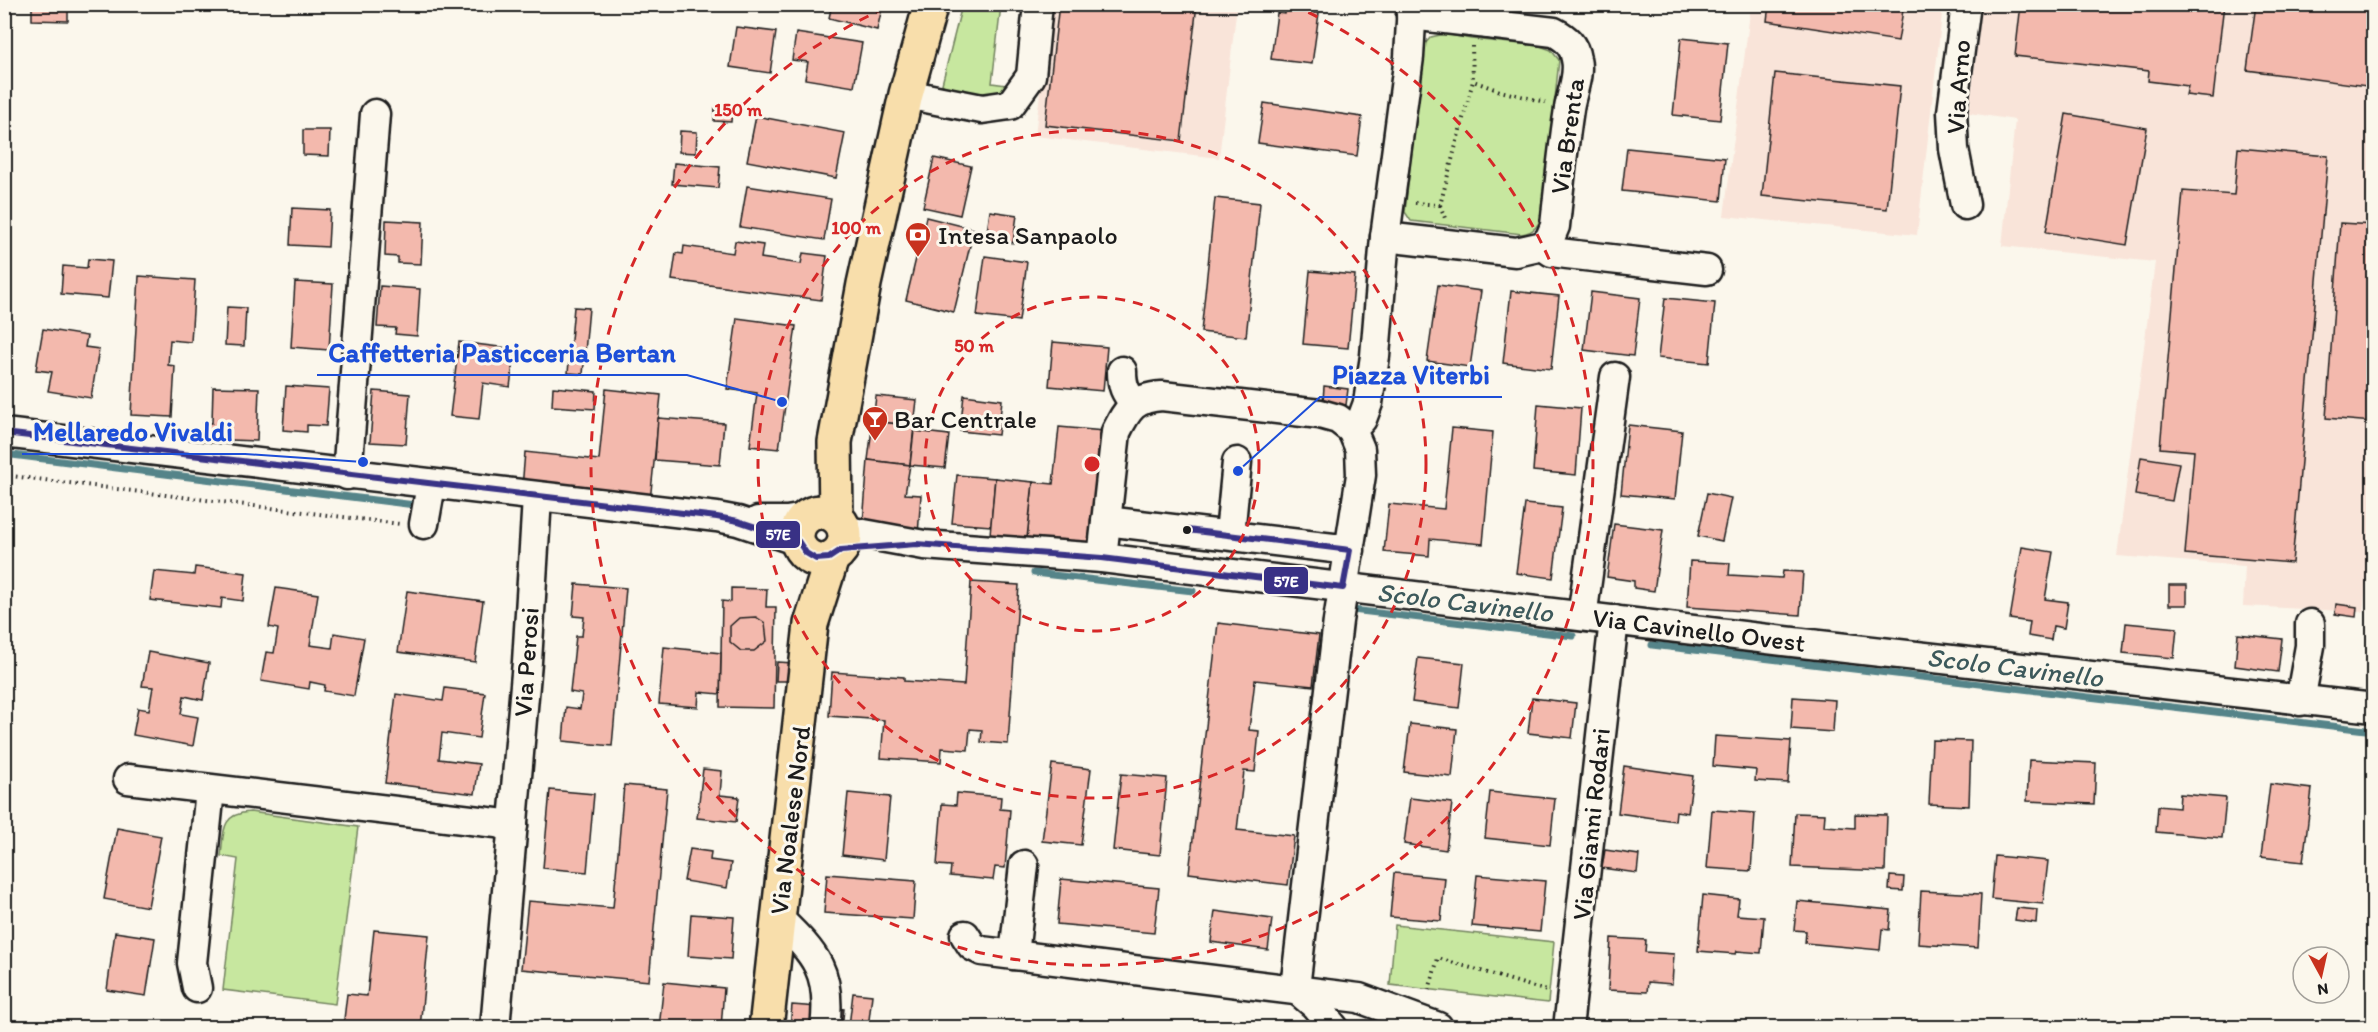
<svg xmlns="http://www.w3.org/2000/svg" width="2378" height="1032" font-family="Itim,sans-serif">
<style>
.built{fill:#f9e4d9}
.green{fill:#c7e79f;stroke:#72825e;stroke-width:1.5}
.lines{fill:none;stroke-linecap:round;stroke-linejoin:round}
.stream{stroke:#548489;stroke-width:7}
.building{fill:#f3b9ad;stroke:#1c1c1c;stroke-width:1.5}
.minor-casing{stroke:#1c1c1c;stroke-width:33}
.major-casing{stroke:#1c1c1c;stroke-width:38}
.path{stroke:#1c1c1c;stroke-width:4;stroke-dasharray:1.5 4.5;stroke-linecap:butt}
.minor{stroke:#fbf7ec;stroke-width:28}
.major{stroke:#f8deab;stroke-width:33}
.bus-1-casing{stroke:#fbf7ec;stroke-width:10}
.bus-1{stroke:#393185;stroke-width:6}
.ring{fill:none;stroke:#d62828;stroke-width:3;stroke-dasharray:10 8}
.bus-dot{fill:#1c1c1c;stroke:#fbf7ec;stroke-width:2}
.labels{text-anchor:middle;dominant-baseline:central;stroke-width:6;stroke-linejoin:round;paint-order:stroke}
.street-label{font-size:26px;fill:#1c1c1c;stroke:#fbf7ec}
.poi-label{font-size:26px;fill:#1c1c1c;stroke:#fbf7ec;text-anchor:start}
.water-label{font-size:27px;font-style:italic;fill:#3d595b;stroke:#fbf7ec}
.centre{fill:#d62828;stroke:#fbf7ec;stroke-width:3}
.ring-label{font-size:18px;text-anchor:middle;font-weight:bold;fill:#d62828;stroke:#fbf7ec;stroke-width:6;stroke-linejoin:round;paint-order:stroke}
.leader{fill:none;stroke:#1d4ed8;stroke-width:2}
.callout-dot{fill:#1d4ed8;stroke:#fbf7ec;stroke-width:2}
.callout-label{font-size:27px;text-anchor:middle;font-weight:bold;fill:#1d4ed8;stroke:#fbf7ec;stroke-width:6;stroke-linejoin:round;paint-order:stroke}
.line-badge{stroke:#fbf7ec;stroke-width:2}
.badge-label{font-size:16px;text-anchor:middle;font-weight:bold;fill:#fff}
</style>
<rect width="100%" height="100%" fill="#fbf7ec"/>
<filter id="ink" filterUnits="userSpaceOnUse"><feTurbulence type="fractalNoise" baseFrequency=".0167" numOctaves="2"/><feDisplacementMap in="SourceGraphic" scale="12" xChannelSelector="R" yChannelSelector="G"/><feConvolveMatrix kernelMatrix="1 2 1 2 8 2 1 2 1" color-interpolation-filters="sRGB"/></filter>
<g filter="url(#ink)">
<g class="built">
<path d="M 1050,5 L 1237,5 L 1219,158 L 1035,136 Z"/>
<path d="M 1751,5 L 1943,5 L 1917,235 L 1724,216 Z"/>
<path d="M 1982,5 L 2373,5 L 2373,108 L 2367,122 L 2374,123 L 2374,518 L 2363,612 L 2243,606 L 2245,566 L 2117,556 L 2155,262 L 2002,246 L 2015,120 L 1969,113 Z"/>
</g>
<g class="green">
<path d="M 962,5 L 1001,5 L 992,83 L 1007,85 L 999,96 L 954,93 L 942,84 Z"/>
<path d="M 1445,34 L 1471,39 L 1540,46 L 1551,50 L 1559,60 L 1543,213 C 1539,225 1535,232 1522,234 L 1411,221 L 1405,212 L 1423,46 L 1431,37 Z"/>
<path d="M 250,812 L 358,827 L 335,1004 L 223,990 L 238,859 L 221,856 C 224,832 220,814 250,812 Z"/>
<path d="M 1395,925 L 1554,942 L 1548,1003 L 1390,985 Z"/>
</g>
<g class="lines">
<g class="stream">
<path d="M 4,454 L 415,505"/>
<path d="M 1034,573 L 1193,591"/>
<path d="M 1352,610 L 1573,636"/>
<path d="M 1652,645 L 2374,731"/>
</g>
</g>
<g class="building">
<path d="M 32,4 L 68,4 L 68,21 L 32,20 Z"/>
<path d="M 832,4 L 883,4 L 877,30 L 829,18 Z"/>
<path d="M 1059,4 L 1197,4 L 1181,141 L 1045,125 Z"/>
<path d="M 1286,4 L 1315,4 L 1314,13 L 1319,13 L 1312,64 L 1271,59 L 1277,13 L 1285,14 Z"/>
<path d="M 1769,4 L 1904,4 L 1898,41 L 1767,21 Z"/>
<path d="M 2021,4 L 2224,4 L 2213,98 L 2186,95 L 2188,86 L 2148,81 L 2149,71 L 2015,56 Z"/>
<path d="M 2256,4 L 2374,4 L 2374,87 L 2247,70 Z"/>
<path d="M 736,27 L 776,32 L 770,73 L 730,67 Z"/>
<path d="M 796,33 L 862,43 L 854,87 L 805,79 L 808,62 L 792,60 Z"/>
<path d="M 1681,38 L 1728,43 L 1720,120 L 1673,115 Z"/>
<path d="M 1775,73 L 1900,86 L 1887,209 L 1762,196 Z"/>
<path d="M 1264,103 L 1362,117 L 1357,156 L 1258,143 Z"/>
<path d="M 715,108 L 732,109 L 731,122 L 714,121 Z"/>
<path d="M 2066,114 L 2147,128 L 2127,245 L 2046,232 Z"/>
<path d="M 756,116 L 845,133 L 836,178 L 747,161 Z"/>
<path d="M 303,130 L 330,130 L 329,156 L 303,155 Z"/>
<path d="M 680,131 L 697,132 L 696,153 L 679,152 Z"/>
<path d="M 1627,148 L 1725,158 L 1721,201 L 1622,191 Z"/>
<path d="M 2238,148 L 2328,156 L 2292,563 L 2185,554 L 2194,451 L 2160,448 L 2183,191 L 2234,195 Z"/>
<path d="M 934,158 L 971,166 L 960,215 L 923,207 Z"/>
<path d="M 674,163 L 720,167 L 718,188 L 672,184 Z"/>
<path d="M 747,186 L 831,199 L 824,240 L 740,227 Z"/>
<path d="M 1215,198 L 1260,203 L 1246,337 L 1201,332 Z"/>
<path d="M 292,208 L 330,210 L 328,247 L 290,245 Z"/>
<path d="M 990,211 L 1017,215 L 1013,243 L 986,239 Z"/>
<path d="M 926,217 L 974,229 L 954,312 L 906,300 Z"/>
<path d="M 386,220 L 423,222 L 421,264 L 398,263 L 398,257 L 385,256 Z"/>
<path d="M 2340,223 L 2374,225 L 2373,422 L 2326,418 Z"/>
<path d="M 735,241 L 763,245 L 761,258 L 801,264 L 803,253 L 827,256 L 821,300 L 672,280 L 676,253 L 683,254 L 684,246 L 733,253 Z"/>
<path d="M 985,256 L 1027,262 L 1019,321 L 977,316 Z"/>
<path d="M 88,259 L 112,261 L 108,298 L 61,294 L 63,266 L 87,268 Z"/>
<path d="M 1310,271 L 1355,275 L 1348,348 L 1303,344 Z"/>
<path d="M 139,276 L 195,280 L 191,342 L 170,340 L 168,365 L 175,366 L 172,417 L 131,415 Z"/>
<path d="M 295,282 L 333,284 L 329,350 L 291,347 Z"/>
<path d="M 1438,285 L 1481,291 L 1470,367 L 1427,361 Z"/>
<path d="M 380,286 L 420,289 L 417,336 L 395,334 L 396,328 L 377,327 Z"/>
<path d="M 1511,291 L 1559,296 L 1551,369 L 1503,363 Z"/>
<path d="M 1591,292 L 1640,298 L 1633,356 L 1584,350 Z"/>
<path d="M 1665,298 L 1715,303 L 1709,363 L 1658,358 Z"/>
<path d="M 227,307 L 246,308 L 244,346 L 225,345 Z"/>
<path d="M 574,307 L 589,308 L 583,374 L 568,373 Z"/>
<path d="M 737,318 L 796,326 L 779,449 L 750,446 L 757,393 L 727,389 Z"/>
<path d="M 43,329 L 87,336 L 85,347 L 99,349 L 91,398 L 48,391 L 52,372 L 36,370 Z"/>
<path d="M 459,342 L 515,349 L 510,387 L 483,383 L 479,419 L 450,416 Z"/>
<path d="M 1053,342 L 1107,347 L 1103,391 L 1049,386 Z"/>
<path d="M 286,386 L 329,389 L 326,426 L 307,425 L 307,432 L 283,430 Z"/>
<path d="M 1324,386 L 1348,389 L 1346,405 L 1323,402 Z"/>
<path d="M 213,387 L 259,388 L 257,441 L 203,439 L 203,423 L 212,423 Z"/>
<path d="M 553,387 L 596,391 L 595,409 L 552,406 Z"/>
<path d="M 606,389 L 661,395 L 650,501 L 522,488 L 525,452 L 599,460 Z"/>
<path d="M 374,391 L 410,394 L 406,444 L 370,442 Z"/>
<path d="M 964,395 L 1002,400 L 998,435 L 960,431 Z"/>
<path d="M 876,396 L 917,400 L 914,426 L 873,421 Z"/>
<path d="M 1538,404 L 1581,408 L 1576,475 L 1533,471 Z"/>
<path d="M 658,418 L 724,423 L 720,465 L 655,460 Z"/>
<path d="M 873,421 L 914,426 L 910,465 L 868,460 Z"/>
<path d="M 1628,425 L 1682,431 L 1675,499 L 1621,494 Z"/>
<path d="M 1059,427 L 1104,431 L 1093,544 L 1027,538 L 1033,482 L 1053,484 Z"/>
<path d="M 1452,428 L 1493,432 L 1483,544 L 1430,539 L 1429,556 L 1384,552 L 1389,504 L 1444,509 Z"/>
<path d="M 914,431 L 949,435 L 945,468 L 910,465 Z"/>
<path d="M 2141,457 L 2179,463 L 2172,501 L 2135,495 Z"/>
<path d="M 868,460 L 910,465 L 905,494 L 921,495 L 918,534 L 863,523 Z"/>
<path d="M 957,475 L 995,478 L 991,526 L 952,523 Z"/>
<path d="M 995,478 L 1033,482 L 1027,538 L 990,535 Z"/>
<path d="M 1707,493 L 1731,498 L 1722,541 L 1698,536 Z"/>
<path d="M 1525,504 L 1562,508 L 1553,578 L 1516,573 Z"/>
<path d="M 1614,524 L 1663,530 L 1654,591 L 1634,588 L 1634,581 L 1607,577 Z"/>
<path d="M 2022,547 L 2053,552 L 2045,599 L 2068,602 L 2064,628 L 2053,626 L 2051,640 L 2028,636 L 2030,622 L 2010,619 Z"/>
<path d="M 1690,561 L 1730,563 L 1729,575 L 1782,578 L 1783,571 L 1803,572 L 1800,615 L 1687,607 Z"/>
<path d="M 195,567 L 246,573 L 243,601 L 222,598 L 221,608 L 150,600 L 154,571 L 194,575 Z"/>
<path d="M 971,582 L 1019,585 L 1008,744 L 981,742 L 982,730 L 970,729 L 968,750 L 942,748 L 941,762 L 881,758 L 884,720 L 829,716 L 832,672 L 904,677 L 904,681 L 964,685 Z"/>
<path d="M 576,584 L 626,588 L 612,746 L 563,741 L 566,707 L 580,709 L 582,694 L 570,692 L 576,636 L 582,636 L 584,617 L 573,616 Z"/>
<rect x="2169" y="585" width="18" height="20"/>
<path d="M 276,588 L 318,594 L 310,645 L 332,648 L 334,633 L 364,638 L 354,696 L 324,691 L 325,685 L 310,682 L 309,689 L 261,681 L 266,652 L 274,653 L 278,629 L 269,627 Z"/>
<path d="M 731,588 L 767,589 L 766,607 L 776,607 L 774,708 L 720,707 L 722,601 L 731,602 Z"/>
<path d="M 407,591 L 483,601 L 475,662 L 398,652 Z"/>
<path d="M 2336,604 L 2357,607 L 2356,617 L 2335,614 Z"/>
<path d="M 756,617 L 765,623 L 767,641 L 754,651 L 741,651 L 730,642 L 730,626 L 739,618 Z"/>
<path d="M 1218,623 L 1319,635 L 1313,686 L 1255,680 L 1249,730 L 1259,731 L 1255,772 L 1244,771 L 1237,830 L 1294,836 L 1288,885 L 1189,873 Z"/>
<path d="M 2126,623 L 2177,628 L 2174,658 L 2123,653 Z"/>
<path d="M 2238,634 L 2282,639 L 2278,672 L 2235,666 Z"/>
<path d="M 664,647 L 721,653 L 720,694 L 699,692 L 698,707 L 659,704 Z"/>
<path d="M 148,652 L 209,663 L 203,700 L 184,696 L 181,714 L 198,717 L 193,746 L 133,735 L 138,708 L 149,710 L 153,687 L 142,686 Z"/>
<path d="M 1418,658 L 1464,663 L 1459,708 L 1412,702 Z"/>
<path d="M 777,662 L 794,663 L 793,681 L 776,681 Z"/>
<path d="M 445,688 L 485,693 L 479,738 L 442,733 L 439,759 L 479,764 L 475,794 L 385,783 L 396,694 L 443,701 Z"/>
<path d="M 1793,697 L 1835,700 L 1833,732 L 1791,729 Z"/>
<path d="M 1532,698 L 1576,703 L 1572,738 L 1528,733 Z"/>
<path d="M 1410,724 L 1457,729 L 1452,777 L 1404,772 Z"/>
<path d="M 1715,736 L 1791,741 L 1788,783 L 1755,781 L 1756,770 L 1713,766 Z"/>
<path d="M 1932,740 L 1971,741 L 1969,806 L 1929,804 Z"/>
<path d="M 2029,760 L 2096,763 L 2094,804 L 2027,801 Z"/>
<path d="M 1052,764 L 1091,769 L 1081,845 L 1042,841 Z"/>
<path d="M 1624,766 L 1693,776 L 1688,813 L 1676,811 L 1675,821 L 1618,813 Z"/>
<path d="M 703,769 L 722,771 L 720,795 L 739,797 L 736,822 L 697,818 Z"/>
<path d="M 1121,774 L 1167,778 L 1160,855 L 1113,850 Z"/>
<path d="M 2270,784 L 2312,789 L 2303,862 L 2261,857 Z"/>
<path d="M 624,785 L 667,789 L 649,981 L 521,969 L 528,901 L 613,908 Z"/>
<path d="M 550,790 L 594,794 L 587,872 L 543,868 Z"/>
<path d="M 1490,792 L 1555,799 L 1550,845 L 1485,838 Z"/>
<path d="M 848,793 L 890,797 L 884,860 L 842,855 Z"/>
<path d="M 957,793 L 1001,797 L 1000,809 L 1010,810 L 1005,868 L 995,867 L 993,880 L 950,876 L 951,866 L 937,865 L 942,804 L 956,805 Z"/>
<path d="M 2180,794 L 2226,798 L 2222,838 L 2156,832 L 2158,806 L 2179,808 Z"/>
<path d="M 1410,798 L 1452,803 L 1446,850 L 1404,844 Z"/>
<path d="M 1712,810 L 1755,813 L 1751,871 L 1707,868 Z"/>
<path d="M 1795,813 L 1825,814 L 1824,826 L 1855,828 L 1855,814 L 1887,815 L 1885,871 L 1792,867 Z"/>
<path d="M 117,828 L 161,836 L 148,907 L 104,899 Z"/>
<path d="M 690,849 L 711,852 L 710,860 L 731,863 L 727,888 L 684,881 Z"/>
<path d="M 1605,850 L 1639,855 L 1637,873 L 1602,868 Z"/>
<path d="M 1995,856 L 2048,861 L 2043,904 L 1991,899 Z"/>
<path d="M 1394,873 L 1445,878 L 1441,921 L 1390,917 Z"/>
<path d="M 827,874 L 916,881 L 913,919 L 824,913 Z"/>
<path d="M 1477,875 L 1545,881 L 1540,932 L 1472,926 Z"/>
<path d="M 1890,876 L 1904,877 L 1903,891 L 1889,890 Z"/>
<path d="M 1061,879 L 1159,888 L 1154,933 L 1057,924 Z"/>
<path d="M 1921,891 L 1981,894 L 1978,948 L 1918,944 Z"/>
<path d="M 1703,895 L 1739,899 L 1737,915 L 1764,917 L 1761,953 L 1737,951 L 1736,954 L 1698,951 Z"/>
<path d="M 1797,901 L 1891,910 L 1889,930 L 1882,929 L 1880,950 L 1805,943 L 1806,931 L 1794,930 Z"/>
<path d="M 2017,908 L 2037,910 L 2036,923 L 2015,920 Z"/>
<path d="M 1215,911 L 1272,919 L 1268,950 L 1211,942 Z"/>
<path d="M 691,914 L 734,917 L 731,959 L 688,956 Z"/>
<path d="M 374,930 L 429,935 L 420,1028 L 343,1028 L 347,994 L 367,996 Z"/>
<path d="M 115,932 L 155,938 L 146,996 L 107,990 Z"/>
<path d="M 1611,938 L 1646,940 L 1645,952 L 1674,954 L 1672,984 L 1648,982 L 1647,992 L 1608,990 Z"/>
<path d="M 664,982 L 724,988 L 721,1028 L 659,1028 Z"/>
<path d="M 853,993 L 872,995 L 868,1028 L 849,1026 Z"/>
<path d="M 792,1005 L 844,1009 L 842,1028 L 790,1028 Z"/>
</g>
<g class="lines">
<g class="minor-casing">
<g id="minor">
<path d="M 906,94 L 982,109 L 1010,105 L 1031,76 L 1038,4"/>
<path d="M 1965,205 L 1954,149 L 1952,112 L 1966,4"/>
<path d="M 1385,237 L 1516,252 L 1543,246 L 1550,238 L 1555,226 C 1559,187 1563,148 1569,109 C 1571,93 1580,76 1576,59 C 1574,45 1566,38 1554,32 L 1411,15"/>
<path d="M 1543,246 L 1552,252 L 1567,254 L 1707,270"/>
<path d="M 1122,371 C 1122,386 1125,392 1134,403"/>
<path d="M 4,433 L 717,517 L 738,521 L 798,541"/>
<path d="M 347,475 L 375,114"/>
<path d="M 758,521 L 787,521 L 805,518"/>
<path d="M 1106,521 L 1350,550"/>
<path d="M 424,524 L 431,485"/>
<path d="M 844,527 L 853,532 L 924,545 L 1102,558 L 1784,641 L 2374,708"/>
<path d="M 1230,534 L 1237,462"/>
<path d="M 1102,558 L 1116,432 C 1128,408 1134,398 1162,396 L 1320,414 L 1338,419 L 1352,430"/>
<path d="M 1584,616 L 1584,603 L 1615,377"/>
<path d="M 2300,701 L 2310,646 L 2310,624"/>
<path d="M 128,779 L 513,825"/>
<path d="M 779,919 C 816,955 832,972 825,1028"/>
<path d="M 965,935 L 972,946 L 982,951 L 1359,998 L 1438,1027"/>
<path d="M 1014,955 L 1024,865"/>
<path d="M 197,988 L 192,963 L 210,790"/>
<path d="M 1295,988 L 1338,621 L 1361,475 L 1360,449 L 1352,430 L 1362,419 L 1368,403 L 1375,356 L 1385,237 L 1409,57 L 1412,4"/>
<path d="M 1295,988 L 1315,1005 L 1334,1028"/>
<path d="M 495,1028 L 527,662 L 537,498"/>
<path d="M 1568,1028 L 1614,620"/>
</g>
</g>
<g class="major-casing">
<g id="major">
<circle cx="821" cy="536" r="24"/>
<path d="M 836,517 L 835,442 L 864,284 L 906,94 L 931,4"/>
<path d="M 766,1028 L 811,624 L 832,558"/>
</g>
</g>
<g class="path">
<path d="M 1472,46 L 1473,81"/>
<path d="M 1415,203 L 1440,205 L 1473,81 L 1500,91 L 1545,102"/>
<path d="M 1440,205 L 1445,218"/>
<path d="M 4,475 L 400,524"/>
<path d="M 1429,990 L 1438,958 L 1547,991"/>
</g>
<use href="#minor" class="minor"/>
<use href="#major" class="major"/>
<g class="bus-1-casing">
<path id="bus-1" d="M 4,433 L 717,517 L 738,521 L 798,541 L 806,553 L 816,559 L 829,558 L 841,550 L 916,544 L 1102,558 L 1343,588 L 1350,550 L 1187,530"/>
</g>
<use href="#bus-1" class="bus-1"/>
</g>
</g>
<g class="ring">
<circle cx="1092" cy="464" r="167"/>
<circle cx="1092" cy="464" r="334"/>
<path d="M1292 5A501 501 0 1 1 892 5"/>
</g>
<defs>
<g id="bank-pin" transform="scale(1.35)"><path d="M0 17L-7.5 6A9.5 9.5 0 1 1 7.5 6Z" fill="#c8321e" stroke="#fbf7ec"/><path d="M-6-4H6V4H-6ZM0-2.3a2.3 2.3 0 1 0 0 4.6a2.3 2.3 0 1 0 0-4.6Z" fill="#fff"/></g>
<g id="bar-pin" transform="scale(1.35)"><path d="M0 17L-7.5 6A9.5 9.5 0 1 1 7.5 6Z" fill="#c8321e" stroke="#fbf7ec"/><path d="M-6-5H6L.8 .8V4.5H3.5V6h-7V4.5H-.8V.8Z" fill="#fff"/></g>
</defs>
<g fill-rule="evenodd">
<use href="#bank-pin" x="918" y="235"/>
<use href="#bar-pin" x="875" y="419"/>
</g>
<circle class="bus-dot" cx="1187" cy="530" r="5"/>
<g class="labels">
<g class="street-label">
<text transform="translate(1958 87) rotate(-86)">Via Arno</text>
<text transform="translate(1567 136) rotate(-82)">Via Brenta</text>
<text transform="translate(1699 630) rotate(7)">Via Cavinello Ovest</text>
<text transform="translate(526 662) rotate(-86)">Via Perosi</text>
<text transform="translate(790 820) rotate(-83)">Via Noalese Nord</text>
<text transform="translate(1591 824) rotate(-84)">Via Gianni Rodari</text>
</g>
<g class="poi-label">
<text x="938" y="235">Intesa Sanpaolo</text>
<text x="894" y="419">Bar Centrale</text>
</g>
<g class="water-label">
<text transform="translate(1465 602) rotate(7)">Scolo Cavinello</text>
<text transform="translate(2015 667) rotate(7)">Scolo Cavinello</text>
</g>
</g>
<circle cx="1092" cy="464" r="9" class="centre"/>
<g class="ring-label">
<text x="738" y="116">150 m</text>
<text x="856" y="234">100 m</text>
<text x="974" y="352">50 m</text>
</g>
<path class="leader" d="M782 402L687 375H317M1238 471L1320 397H1502M363 462L245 454H22"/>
<g class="callout-dot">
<circle cx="782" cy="402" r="6"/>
<circle cx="1238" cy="471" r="6"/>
<circle cx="363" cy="462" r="6"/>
</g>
<g class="callout-label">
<text x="502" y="362">Caffetteria Pasticceria Bertan</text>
<text x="1411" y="384">Piazza Viterbi</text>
<text x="133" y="441">Mellaredo Vivaldi</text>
</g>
<g class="line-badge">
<rect x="755" y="520" width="46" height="29" rx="6" fill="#393185"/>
<rect x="1263" y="566" width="46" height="29" rx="6" fill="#393185"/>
</g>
<g class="badge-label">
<text x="778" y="540">57E</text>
<text x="1286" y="587">57E</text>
</g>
<rect width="2378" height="1032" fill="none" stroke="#fbf7ec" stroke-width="24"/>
<rect x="12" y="12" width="2354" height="1008" fill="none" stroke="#1c1c1c" stroke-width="2" filter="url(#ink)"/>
<g transform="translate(2321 975) rotate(172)"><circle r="28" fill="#fbf7ec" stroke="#a29f99" stroke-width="1.5"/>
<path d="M0-4.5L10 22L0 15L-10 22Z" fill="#c8321e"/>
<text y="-9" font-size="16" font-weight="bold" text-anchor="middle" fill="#1c1c1c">N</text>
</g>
</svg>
